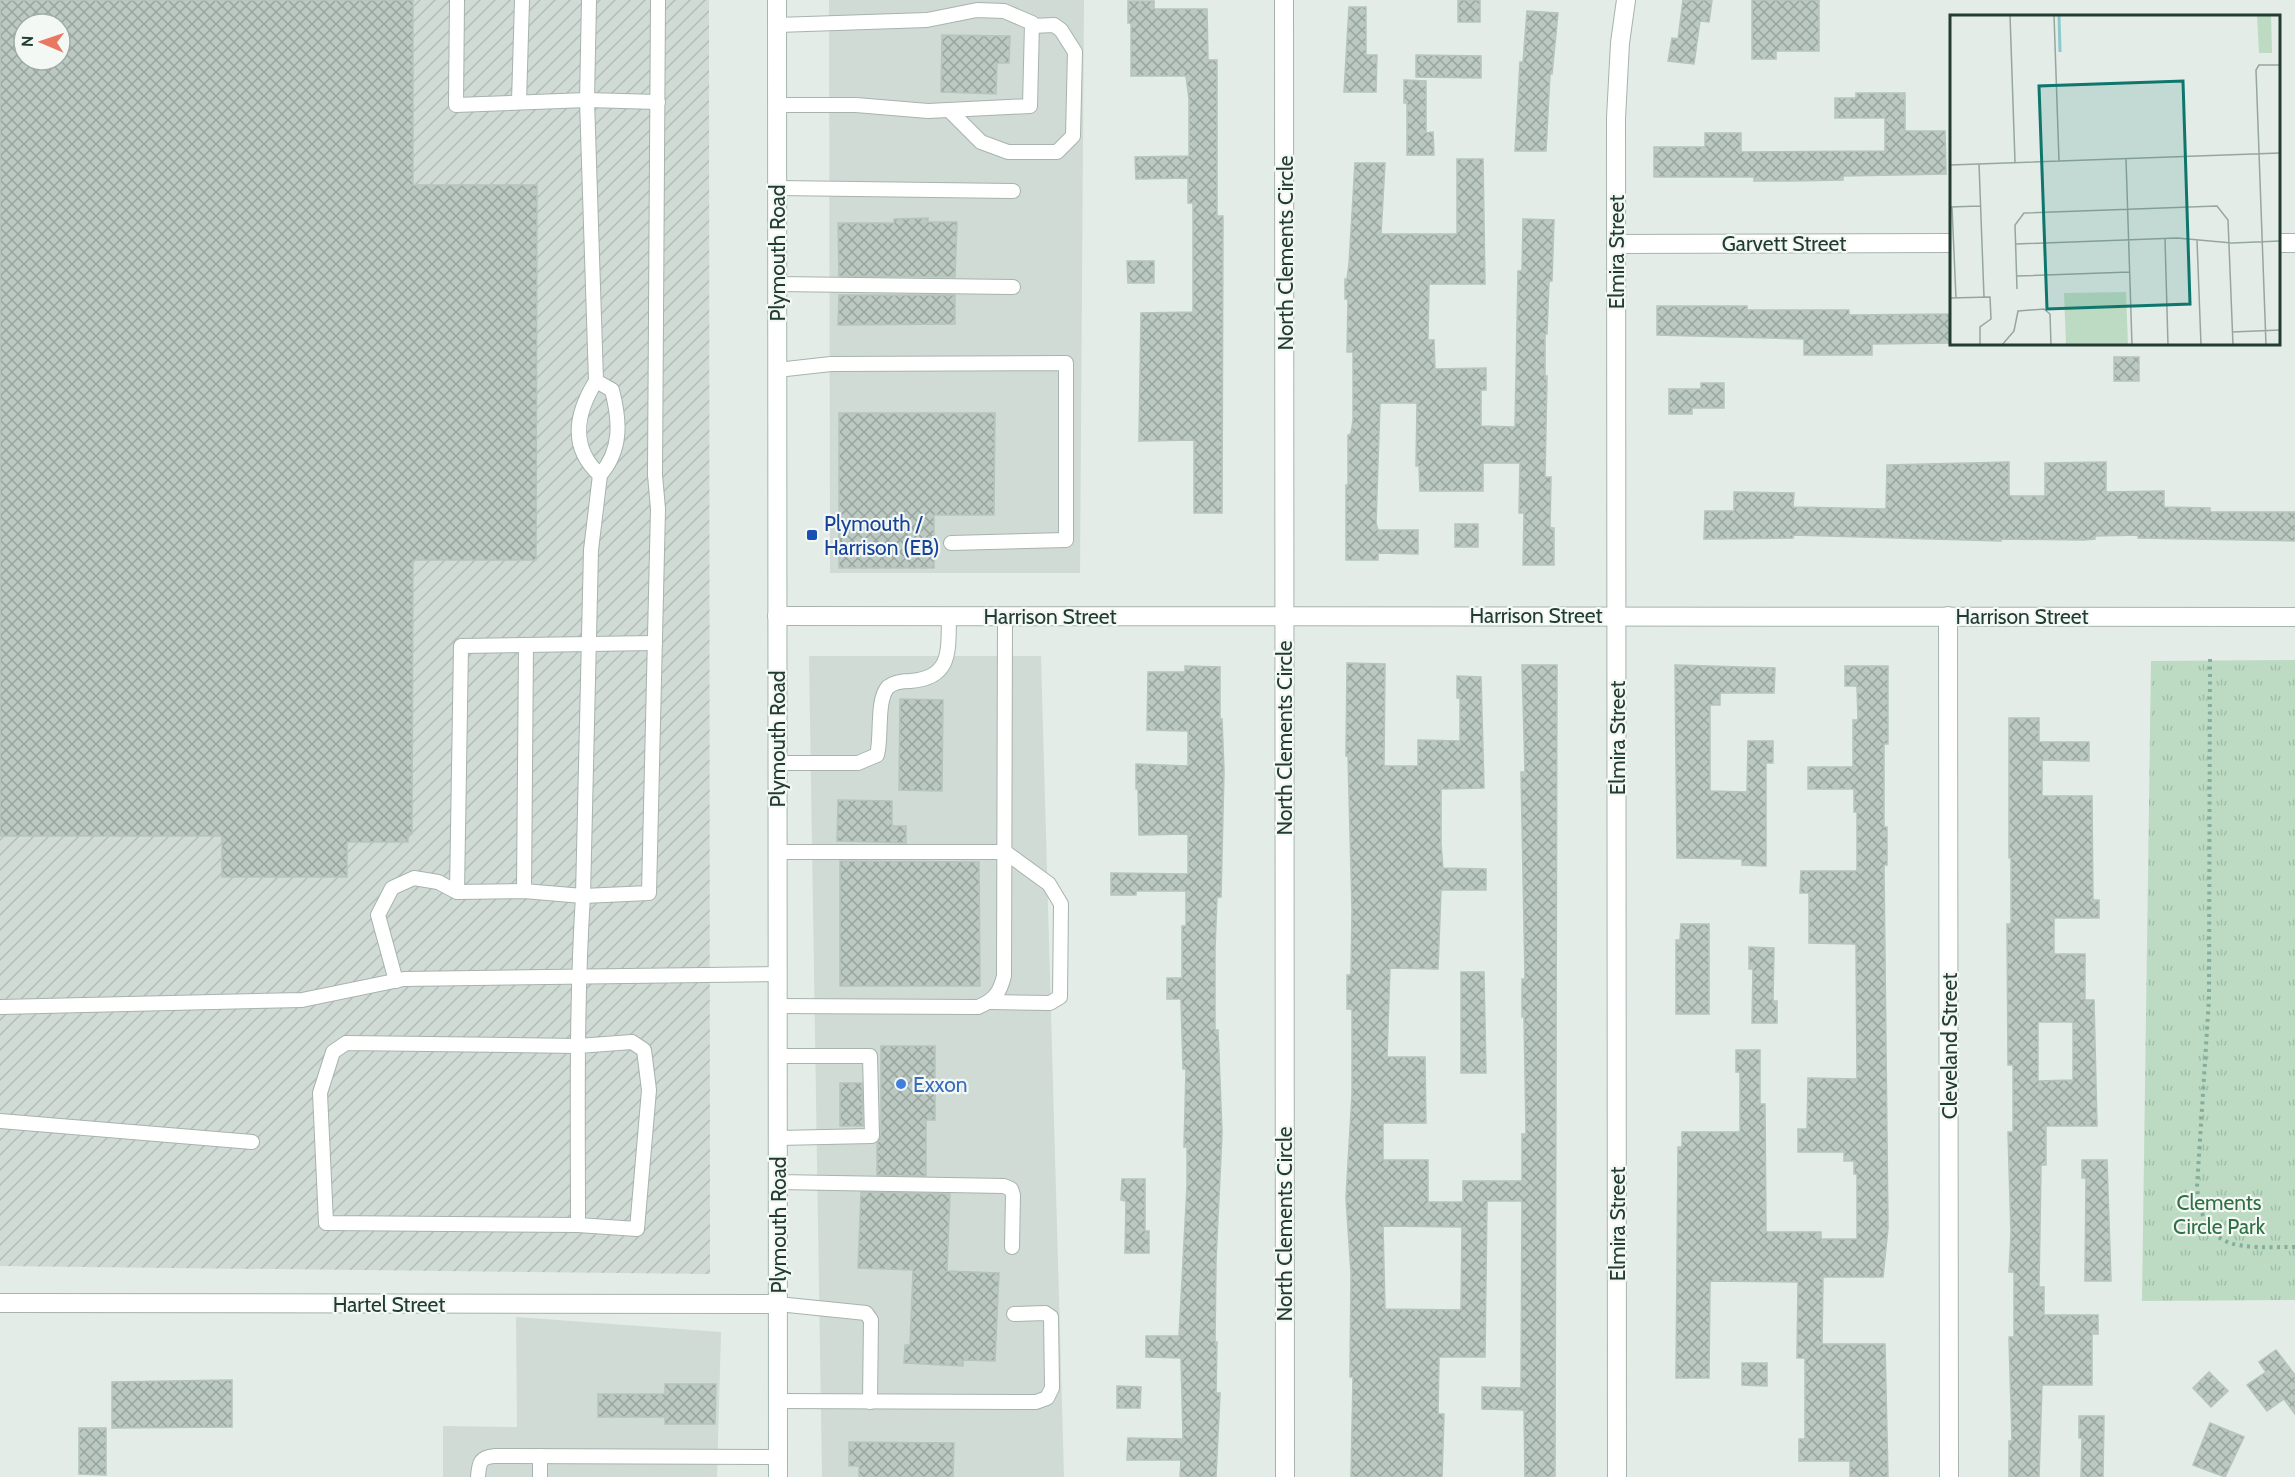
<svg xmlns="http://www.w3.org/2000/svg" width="2295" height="1477" font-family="Cabin,sans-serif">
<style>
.built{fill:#d1dbd6}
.industrial{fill:url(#industrial-furrows);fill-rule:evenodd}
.park{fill:url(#park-tufts)}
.building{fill:url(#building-cross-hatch);stroke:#b5c5bd;stroke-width:1.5;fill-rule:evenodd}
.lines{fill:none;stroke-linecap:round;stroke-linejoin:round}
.lane-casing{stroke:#a6b4ad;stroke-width:16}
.street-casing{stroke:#a6b4ad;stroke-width:20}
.secondary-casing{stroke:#a2b7ad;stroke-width:20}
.path{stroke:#85ad9d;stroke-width:4;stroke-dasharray:3 4.5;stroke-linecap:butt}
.lane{stroke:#fff;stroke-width:14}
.street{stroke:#fff;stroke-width:18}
.secondary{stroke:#fff;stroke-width:18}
.transit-dot{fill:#1a4fb4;stroke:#f3f8f5;stroke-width:2}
.shop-dot{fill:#3f7fe0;stroke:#f3f8f5;stroke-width:2}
.labels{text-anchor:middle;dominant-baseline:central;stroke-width:4.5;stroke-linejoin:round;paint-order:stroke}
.street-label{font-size:21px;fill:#233c33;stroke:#f3f8f5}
.transit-label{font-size:21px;fill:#164399;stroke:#f3f8f5;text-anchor:start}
.shop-label{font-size:21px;fill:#366cbe;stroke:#f3f8f5;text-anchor:start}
.park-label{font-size:21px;fill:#307043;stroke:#f3f8f5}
.inset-river{fill:none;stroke:#8ec9cd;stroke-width:3}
.inset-road{fill:none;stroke:#96a69f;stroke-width:1.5}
.view{fill:#0f766e;fill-opacity:0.15;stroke:#0f766e;stroke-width:3}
.inset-edge{fill:none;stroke:#233c33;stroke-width:3}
</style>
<defs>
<pattern id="industrial-furrows" width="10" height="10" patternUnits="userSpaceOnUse" patternTransform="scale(1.5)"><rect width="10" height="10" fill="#d1dbd6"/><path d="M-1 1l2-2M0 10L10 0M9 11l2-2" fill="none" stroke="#b3bdb8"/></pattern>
<pattern id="park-tufts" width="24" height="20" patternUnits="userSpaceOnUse" patternTransform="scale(1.5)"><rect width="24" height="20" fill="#bddbc2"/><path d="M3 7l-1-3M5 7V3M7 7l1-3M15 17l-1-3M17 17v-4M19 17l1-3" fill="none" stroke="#a2bda7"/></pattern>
<pattern id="building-cross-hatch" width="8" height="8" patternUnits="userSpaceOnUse" patternTransform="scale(1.5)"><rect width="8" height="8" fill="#bbc9c2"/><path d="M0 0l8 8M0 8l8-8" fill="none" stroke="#98a49e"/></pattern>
</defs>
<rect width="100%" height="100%" fill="#e3ece7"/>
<g class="built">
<path d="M 829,0 L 1084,0 L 1080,573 L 830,573 Z"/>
<path d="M 809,656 L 1041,656 L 1064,1477 L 822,1477 Z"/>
<path d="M 516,1317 L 721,1332 L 717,1477 L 443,1477 L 443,1426 L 517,1427 Z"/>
</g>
<path class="industrial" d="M 0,0 L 709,0 L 710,1274 L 0,1266 ZM 24,24 L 60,24 L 60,60 L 24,60 Z"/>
<path class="park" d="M 2295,660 L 2295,1300 L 2142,1301 L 2151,661 Z"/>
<g class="building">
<path d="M 0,0 L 413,0 L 413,185 L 537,185 L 536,560 L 413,560 L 412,834 L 408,834 L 408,842 L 347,842 L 347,877 L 222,877 L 222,836 L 0,836 ZM 24,24 L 60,24 L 60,60 L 24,60 Z"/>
<rect x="1458" y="0" width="22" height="22"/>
<path d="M 1683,0 L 1712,0 L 1709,22 L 1700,21 L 1694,64 L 1668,61 L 1672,38 L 1678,39 Z"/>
<path d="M 1752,0 L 1819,0 L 1819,51 L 1776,51 L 1776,59 L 1752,59 Z"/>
<path d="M 1128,1 L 1154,1 L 1154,9 L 1207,9 L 1208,60 L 1217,60 L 1217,216 L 1223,216 L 1222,513 L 1194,513 L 1194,440 L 1139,441 L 1141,313 L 1193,312 L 1193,203 L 1188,203 L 1188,178 L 1136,179 L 1135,157 L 1189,156 L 1189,99 L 1186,76 L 1131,76 L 1131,23 L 1128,23 Z"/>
<path d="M 1349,7 L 1366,7 L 1366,55 L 1377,55 L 1376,92 L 1344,92 Z"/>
<path d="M 1527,11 L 1558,13 L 1552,74 L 1550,74 L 1546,151 L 1515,151 L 1520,62 L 1523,62 Z"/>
<path d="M 942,35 L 1010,36 L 1009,63 L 997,63 L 996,94 L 941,92 Z"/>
<path d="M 1416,55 L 1481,56 L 1481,78 L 1416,77 Z"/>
<path d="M 1404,80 L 1426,81 L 1426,133 L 1433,132 L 1434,155 L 1407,155 L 1407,103 L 1404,103 Z"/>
<path d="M 1856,93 L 1905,93 L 1905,131 L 1945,131 L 1946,174 L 1843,176 L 1843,180 L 1790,181 L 1754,181 L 1754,177 L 1654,177 L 1654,147 L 1705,147 L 1705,133 L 1741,133 L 1741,152 L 1885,151 L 1885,118 L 1835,118 L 1835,98 L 1856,98 Z"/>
<path d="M 1457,159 L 1483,159 L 1485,284 L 1429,284 L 1428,340 L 1434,340 L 1435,369 L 1486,368 L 1486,390 L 1481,390 L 1481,426 L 1515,427 L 1518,271 L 1522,271 L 1523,219 L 1554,220 L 1552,281 L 1549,281 L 1547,334 L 1545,334 L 1545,376 L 1547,376 L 1545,477 L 1551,477 L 1550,528 L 1554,528 L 1554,565 L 1523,565 L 1524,513 L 1519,513 L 1520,463 L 1483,463 L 1483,491 L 1420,491 L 1419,466 L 1416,466 L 1417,403 L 1380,403 L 1376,523 L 1378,530 L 1418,530 L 1418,554 L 1378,553 L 1378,560 L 1346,560 L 1346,485 L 1348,485 L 1348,435 L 1351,434 L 1353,420 L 1353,352 L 1347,352 L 1348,299 L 1345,299 L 1345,279 L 1347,279 L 1349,264 L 1355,163 L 1385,163 L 1381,234 L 1457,234 Z"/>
<path d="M 928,218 L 928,222 L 957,222 L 955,277 L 839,276 L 838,223 L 894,223 L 894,219 Z"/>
<path d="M 1127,261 L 1154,261 L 1154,283 L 1128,283 Z"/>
<path d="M 839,295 L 955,295 L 955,324 L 838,325 Z"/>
<path d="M 1657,306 L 1747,306 L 1747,310 L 1849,310 L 1849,315 L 1952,314 L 1952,343 L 1872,344 L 1872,355 L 1804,355 L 1804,339 L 1657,335 Z"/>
<rect x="2114" y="357" width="25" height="24"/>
<path d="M 1701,383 L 1724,383 L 1724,408 L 1692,408 L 1692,414 L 1669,414 L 1669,389 L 1701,389 Z"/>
<path d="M 839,413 L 995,413 L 994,515 L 934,515 L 934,568 L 839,568 Z"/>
<path d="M 2009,462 L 2009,496 L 2045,496 L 2045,463 L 2106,462 L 2106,492 L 2164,491 L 2164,507 L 2210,508 L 2210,512 L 2295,512 L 2295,541 L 2138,538 L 2138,535 L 2095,536 L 2095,539 L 2084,540 L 2001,539 L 2001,541 L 1793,535 L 1793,538 L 1704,539 L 1705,511 L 1734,511 L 1734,492 L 1794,493 L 1793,507 L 1886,509 L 1887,465 Z"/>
<rect x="1455" y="524" width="23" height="23"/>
<path d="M 1347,663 L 1385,664 L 1384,766 L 1418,766 L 1418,740 L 1460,741 L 1460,698 L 1457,698 L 1457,676 L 1481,677 L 1484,788 L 1441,789 L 1441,845 L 1443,868 L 1486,869 L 1486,890 L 1441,890 L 1438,969 L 1390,968 L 1387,1057 L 1425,1057 L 1426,1123 L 1383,1123 L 1383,1160 L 1428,1160 L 1428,1202 L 1463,1202 L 1463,1181 L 1522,1181 L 1522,1134 L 1526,1134 L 1524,1017 L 1522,1017 L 1522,979 L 1525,979 L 1521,772 L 1525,772 L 1522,665 L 1557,665 L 1555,1477 L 1525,1477 L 1524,1410 L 1482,1409 L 1482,1387 L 1521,1388 L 1522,1201 L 1487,1201 L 1485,1357 L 1439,1357 L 1438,1414 L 1444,1414 L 1442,1477 L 1351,1477 L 1353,1377 L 1350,1377 L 1351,1273 L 1346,1198 L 1352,1094 L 1352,1009 L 1347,1009 L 1347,975 L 1351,975 L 1352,910 L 1348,756 L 1346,756 ZM 1383,1226 L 1462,1227 L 1461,1310 L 1385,1309 Z"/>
<path d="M 1675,665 L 1775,668 L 1774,693 L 1720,693 L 1720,705 L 1710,705 L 1710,791 L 1747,792 L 1748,741 L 1773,741 L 1773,763 L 1766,763 L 1766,866 L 1742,865 L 1742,859 L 1677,858 Z"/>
<path d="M 1185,666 L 1220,667 L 1220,719 L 1222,719 L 1224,771 L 1221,897 L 1217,897 L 1215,949 L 1215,1030 L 1218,1030 L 1222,1133 L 1216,1261 L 1215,1342 L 1217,1342 L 1216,1393 L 1220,1393 L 1216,1477 L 1180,1477 L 1181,1460 L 1127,1460 L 1128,1438 L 1183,1439 L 1181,1358 L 1146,1357 L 1146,1336 L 1179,1336 L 1187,1186 L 1187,1147 L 1184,1147 L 1186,1069 L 1183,1069 L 1181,999 L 1167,999 L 1167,978 L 1182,978 L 1182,926 L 1186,926 L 1186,891 L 1136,891 L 1136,895 L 1111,895 L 1111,873 L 1188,874 L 1188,834 L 1139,835 L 1138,789 L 1136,789 L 1136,764 L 1188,766 L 1188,731 L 1147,730 L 1148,672 L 1185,672 Z"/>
<path d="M 1845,666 L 1888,666 L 1888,744 L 1884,744 L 1884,827 L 1887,827 L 1887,865 L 1884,865 L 1888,1228 L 1883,1277 L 1823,1277 L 1822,1344 L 1885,1344 L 1888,1477 L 1850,1477 L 1850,1461 L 1799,1461 L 1799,1439 L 1805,1439 L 1805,1358 L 1797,1358 L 1798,1282 L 1710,1281 L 1709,1378 L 1676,1378 L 1678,1147 L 1682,1147 L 1682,1132 L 1740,1132 L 1740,1072 L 1736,1072 L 1736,1050 L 1760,1050 L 1760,1104 L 1765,1104 L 1766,1232 L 1821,1232 L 1821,1239 L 1857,1239 L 1857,1174 L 1854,1174 L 1854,1161 L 1844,1161 L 1844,1152 L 1798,1152 L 1798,1129 L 1807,1129 L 1808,1078 L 1857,1079 L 1856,944 L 1809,943 L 1809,893 L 1800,893 L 1801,871 L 1857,871 L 1857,812 L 1854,812 L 1854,789 L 1808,789 L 1808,767 L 1853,767 L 1853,720 L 1858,720 L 1857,686 L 1845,686 Z"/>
<path d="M 900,699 L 943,700 L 942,791 L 899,790 Z"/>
<path d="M 2009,718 L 2039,718 L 2039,742 L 2089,742 L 2089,761 L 2042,760 L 2042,796 L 2092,796 L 2093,900 L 2099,900 L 2099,918 L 2054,918 L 2054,954 L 2085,954 L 2085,1000 L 2094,1000 L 2097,1126 L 2046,1126 L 2046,1165 L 2041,1165 L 2039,1287 L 2044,1287 L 2044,1315 L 2098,1315 L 2098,1334 L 2092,1334 L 2092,1385 L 2042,1385 L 2039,1477 L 2009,1477 L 2009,1441 L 2012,1441 L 2009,1337 L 2014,1337 L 2014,1272 L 2009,1272 L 2011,1234 L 2008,1132 L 2013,1132 L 2013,1065 L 2008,1065 L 2007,924 L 2011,924 L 2011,858 L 2009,858 ZM 2038,1022 L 2073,1022 L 2073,1080 L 2038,1081 Z"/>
<path d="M 838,800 L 892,801 L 892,826 L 906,826 L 906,843 L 837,841 Z"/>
<path d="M 840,861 L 979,862 L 980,986 L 840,986 Z"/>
<path d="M 1681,924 L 1709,924 L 1709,1014 L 1676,1014 L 1676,940 L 1680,940 Z"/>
<path d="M 1749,947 L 1774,948 L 1773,1001 L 1777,1001 L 1777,1023 L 1752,1023 L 1753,969 L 1749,969 Z"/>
<path d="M 1461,972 L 1484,972 L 1486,1073 L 1461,1073 Z"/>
<path d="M 881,1046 L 935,1046 L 935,1120 L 926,1120 L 926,1176 L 877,1175 L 877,1144 L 881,1136 Z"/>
<path d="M 840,1083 L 862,1083 L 863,1126 L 840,1126 Z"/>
<path d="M 2082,1160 L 2107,1160 L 2111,1281 L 2085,1281 L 2086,1178 L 2082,1178 Z"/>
<path d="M 1122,1179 L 1145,1179 L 1145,1231 L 1149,1231 L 1149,1253 L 1125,1253 L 1126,1201 L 1121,1200 Z"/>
<path d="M 861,1192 L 950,1194 L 947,1271 L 999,1273 L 995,1361 L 963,1360 L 963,1366 L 904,1363 L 905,1345 L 910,1345 L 913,1270 L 858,1268 Z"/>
<path d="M 2276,1350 L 2295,1375 L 2295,1414 L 2284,1399 L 2267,1411 L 2247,1385 L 2266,1372 L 2259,1362 Z"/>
<path d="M 1742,1363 L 1767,1363 L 1767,1386 L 1742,1385 Z"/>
<path d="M 2209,1372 L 2228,1391 L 2211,1407 L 2193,1388 Z"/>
<path d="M 232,1380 L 232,1427 L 112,1428 L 112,1382 Z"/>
<path d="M 665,1384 L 716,1384 L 715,1424 L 665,1424 L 665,1417 L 598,1417 L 598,1394 L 665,1394 Z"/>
<path d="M 1117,1386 L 1141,1387 L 1140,1408 L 1117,1408 Z"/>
<path d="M 2079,1416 L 2104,1416 L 2103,1477 L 2081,1477 L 2082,1438 L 2079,1438 Z"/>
<path d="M 2210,1423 L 2244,1437 L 2225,1477 L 2193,1465 Z"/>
<path d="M 79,1428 L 106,1428 L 106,1475 L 79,1474 Z"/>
<path d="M 849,1442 L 954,1443 L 953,1477 L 859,1477 L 859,1466 L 849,1466 Z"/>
</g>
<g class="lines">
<g class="lane-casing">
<g id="lane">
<path d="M 457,0 L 456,105 L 587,100 L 658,102"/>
<path d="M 589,0 L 587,100 L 596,381 C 576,413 569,447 600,475 C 622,450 620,421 612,390 L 596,381"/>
<path d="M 519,102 L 522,0"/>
<path d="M 777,105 L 856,105 L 928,111 L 1030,106 L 1032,23 L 1004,11 L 977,10 L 927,20 L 777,25"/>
<path d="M 949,110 L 981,142 L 1008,152 L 1057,152 L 1073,136 L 1075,52 L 1061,30 L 1054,25 L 1032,26"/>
<path d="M 777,188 L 1013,191"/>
<path d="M 777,284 L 1013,287"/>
<path d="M 777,370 L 831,364 L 1066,363 L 1066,540 L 951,543"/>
<path d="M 777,763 L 858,763 L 877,755 C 882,738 876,700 888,687 C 894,682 903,681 910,681 C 953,678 948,649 949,616"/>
<path d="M 777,852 L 1005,852 L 1049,884 L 1061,904 L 1060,997 L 1050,1003 L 991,1002"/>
<path d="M 524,891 L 526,645"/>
<path d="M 457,892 L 461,646 L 655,643"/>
<path d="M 396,981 L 378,915 L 392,888 L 414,878 L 438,882 L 457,892 L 524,891 L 583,896 L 591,550 L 600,475"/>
<path d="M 777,1006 L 978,1007 C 995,1000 1000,992 1004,976 L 1005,617"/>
<path d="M 0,1007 L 302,1000 L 404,979 L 777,974"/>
<path d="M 777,1056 L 870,1056 L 872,1136 L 778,1138"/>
<path d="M 0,1121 L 252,1142"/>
<path d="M 778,1182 L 1004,1186 L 1011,1189 L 1013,1195 L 1012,1247"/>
<path d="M 578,1225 L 637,1229 L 649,1090 L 644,1050 L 632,1042 L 578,1046 L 346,1043 L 333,1052 L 320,1093 L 326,1223 L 578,1225 C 578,1115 576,1006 583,896 L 649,893 L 658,509 L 655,475 L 658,0"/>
<path d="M 778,1304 L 866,1313 L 871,1320 L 870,1402"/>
<path d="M 779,1401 L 1036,1402 L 1047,1398 L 1052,1388 L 1051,1317 L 1045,1313 L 1014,1314"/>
<path d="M 478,1477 C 479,1463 480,1457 495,1456 L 778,1457"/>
<path d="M 540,1477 L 540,1456"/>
</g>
</g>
<g class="street-casing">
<g id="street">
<path d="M 1284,0 L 1285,1477"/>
<path d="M 2278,243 L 2295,243"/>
<path d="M 1616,244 L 1952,243"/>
<path d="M 777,616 L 2295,617"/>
<path d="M 1948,616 L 1949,1477"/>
<path d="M 0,1303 L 778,1304"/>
<path d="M 1617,1477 L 1616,118 L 1620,43 L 1626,0"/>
</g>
</g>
<g class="secondary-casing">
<path id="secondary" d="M 777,0 L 778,1477"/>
</g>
<path class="path" d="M 2210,659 L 2209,999 L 2197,1187 C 2203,1254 2241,1247 2295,1247"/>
<use href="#lane" class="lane"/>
<use href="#street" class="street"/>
<use href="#secondary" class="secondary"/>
</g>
<rect class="transit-dot" x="806" y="529" width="12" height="12" rx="3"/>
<circle class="shop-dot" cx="901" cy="1084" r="6"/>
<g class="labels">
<g class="street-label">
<text x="1784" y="243">Garvett Street</text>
<text transform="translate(1616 252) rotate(-90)">Elmira Street</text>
<text transform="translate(777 253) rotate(-90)">Plymouth Road</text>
<text transform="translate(1285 253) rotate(-90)">North Clements Circle</text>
<text x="1536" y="615">Harrison Street</text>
<text x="1050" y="616">Harrison Street</text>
<text x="2022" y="616">Harrison Street</text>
<text transform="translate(1284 738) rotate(-90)">North Clements Circle</text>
<text transform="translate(1617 738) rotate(-90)">Elmira Street</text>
<text transform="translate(777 739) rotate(-90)">Plymouth Road</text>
<text transform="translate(1949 1046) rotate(-90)">Cleveland Street</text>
<text transform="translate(1284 1224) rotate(-90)">North Clements Circle</text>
<text transform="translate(1617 1224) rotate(-90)">Elmira Street</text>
<text transform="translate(778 1225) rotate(-90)">Plymouth Road</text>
<text x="389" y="1304">Hartel Street</text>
</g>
<g class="transit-label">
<text x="824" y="523">Plymouth /<tspan x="824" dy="24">Harrison (EB)</tspan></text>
</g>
<g class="shop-label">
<text x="913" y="1084">Exxon</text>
</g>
<g class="park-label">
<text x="2219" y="1202">Clements<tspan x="2219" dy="24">Circle Park</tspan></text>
</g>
</g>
<g transform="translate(1950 15)">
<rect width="330" height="330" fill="#e3ece7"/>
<path d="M 307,0 L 321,0 L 322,38 L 309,38 ZM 176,277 L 178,330 L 116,330 L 114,278 Z" fill="#bddbc2"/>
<path class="inset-river" d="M 109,0 L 110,37"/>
<path class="inset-road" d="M 60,0 L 65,147M 104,0 L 109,146M 176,144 L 182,330M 29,149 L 34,282M 0,150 L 330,138M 0,192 L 30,191M 2,192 L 6,283M 215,224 L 218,330M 247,225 L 251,330M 66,229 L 227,223 L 282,228 L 330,226M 67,261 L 180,257M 67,274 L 65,210 L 74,198 L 267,191 L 278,205 L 283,330M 0,283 L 40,282 L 41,304 L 30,312 L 30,330M 282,317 L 330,315M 52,330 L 64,316 L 68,296 L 94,294 L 100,299 L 101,330M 316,330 L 306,55 L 309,50 L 330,50"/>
<path class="view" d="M 233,66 L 240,289 L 97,294 L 89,71 Z"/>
<rect width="330" height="330" class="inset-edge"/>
</g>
<g transform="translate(42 42) rotate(272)"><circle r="28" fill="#f3f8f5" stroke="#a0ada7" stroke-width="1.5"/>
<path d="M0-4.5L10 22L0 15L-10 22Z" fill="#e97863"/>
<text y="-9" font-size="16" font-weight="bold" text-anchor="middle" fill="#233c33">N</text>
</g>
</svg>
